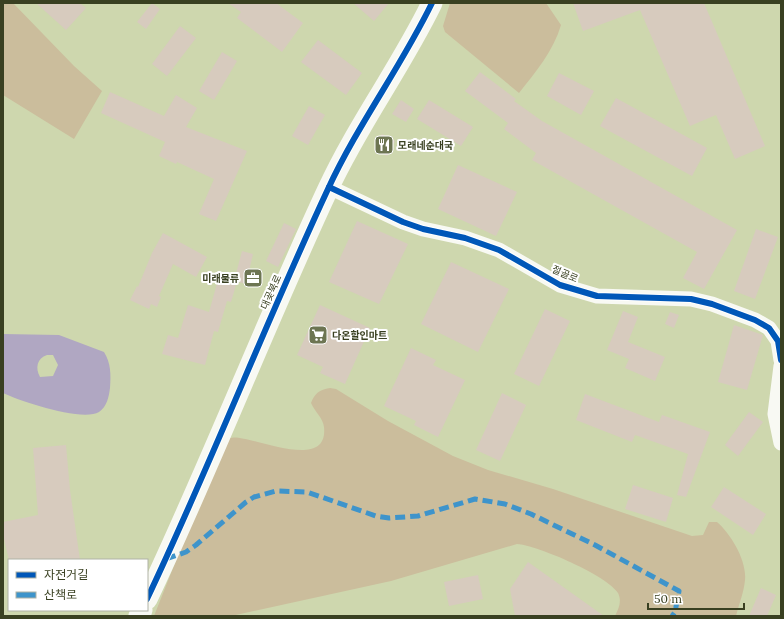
<svg xmlns="http://www.w3.org/2000/svg" width="784" height="619" font-family="Lora,'Noto Sans KR',serif">
<style>
.green{fill:#cbbd9c}
.water{fill:#b0a7c2;fill-rule:evenodd}
.building{fill:#d7cbbe}
.lines{fill:none;stroke-linecap:round;stroke-linejoin:round}
.street{stroke:#f8f9f3;stroke-width:15}
.secondary{stroke:#f8f9f3;stroke-width:21}
.quiet{stroke:#3e94cb;stroke-width:5;stroke-dasharray:10 5;stroke-linecap:butt}
.cycleway-casing{stroke:#fff;stroke-width:8}
.cycleway{stroke:#0057b8;stroke-width:6}
.labels{text-anchor:middle;dominant-baseline:central;stroke-width:4;stroke-linejoin:round;paint-order:stroke}
.poi-label{font-size:10px;font-weight:bold;fill:#394021;stroke:#fff;text-anchor:start}
.street-label{font-size:10px;fill:#394021;stroke:#fff}
</style>
<rect width="100%" height="100%" fill="#ced7ae"/>
<g class="green">
<path d="M 3,3 L 13,3 L 74,66 L 102,91 L 74,139 L 3,95 Z"/>
<path d="M 450,3 L 546,3 L 561,25 C 554,50 535,73 519,93 L 445,32 L 443,26 Z"/>
<path d="M 330,388 L 336,389 L 388,421 L 453,456 L 488,470 L 553,489 L 692,536 L 703,535 L 709,522 L 717,522 C 731,534 747,561 745,580 C 744,592 739,604 736,616 L 615,616 C 619,608 622,601 618,593 C 608,576 537,545 517,544 L 391,581 L 231,616 L 154,616 L 194,515 L 230,438 C 246,432 329,475 324,427 C 323,418 315,412 311,403 C 315,393 319,390 330,388 Z"/>
</g>
<path class="water" d="M 3,334 L 59,335 L 104,352 C 111,363 111,375 110,388 C 109,396 107,407 99,412 C 82,422 20,401 3,393 ZM 47,355 L 53,355 L 58,365 L 53,376 L 40,377 C 35,368 37,358 47,355 Z"/>
<g class="building">
<path d="M 36,3 L 80,3 L 86,8 L 66,30 Z"/>
<path d="M 152,3 L 160,9 L 146,29 L 137,22 Z"/>
<path d="M 228,3 L 276,3 L 303,23 L 282,52 L 237,18 L 241,12 Z"/>
<path d="M 353,3 L 389,3 L 374,21 Z"/>
<path d="M 573,3 L 704,3 L 765,146 L 735,159 L 716,115 L 690,126 L 640,10 L 583,31 Z"/>
<path d="M 180,26 L 196,38 L 167,76 L 152,64 Z"/>
<path d="M 318,40 L 362,73 L 346,95 L 301,62 Z"/>
<path d="M 222,52 L 237,61 L 214,100 L 199,91 Z"/>
<path d="M 480,72 L 516,99 L 514,101 L 542,121 L 737,230 L 704,289 L 683,278 L 697,252 L 532,160 L 536,153 L 504,129 L 508,123 L 465,91 Z"/>
<path d="M 559,73 L 594,91 L 581,115 L 547,96 Z"/>
<path d="M 110,92 L 164,116 L 176,95 L 197,108 L 186,127 L 247,151 L 216,221 L 199,214 L 214,179 L 177,162 L 176,164 L 159,156 L 165,142 L 101,113 Z"/>
<path d="M 616,98 L 707,148 L 692,176 L 600,126 Z"/>
<path d="M 401,100 L 414,109 L 406,122 L 392,114 Z"/>
<path d="M 429,100 L 473,127 L 461,146 L 417,119 Z"/>
<path d="M 309,106 L 325,115 L 308,145 L 292,136 Z"/>
<path d="M 382,134 L 395,141 L 387,156 L 374,149 Z"/>
<path d="M 458,165 L 517,192 L 496,236 L 438,209 Z"/>
<path d="M 357,221 L 408,244 L 379,304 L 329,282 Z"/>
<path d="M 284,223 L 296,229 L 278,267 L 266,261 Z"/>
<path d="M 756,229 L 778,237 L 755,299 L 734,291 Z"/>
<path d="M 163,233 L 207,257 L 196,277 L 173,264 L 159,296 L 161,297 L 157,307 L 151,304 L 149,309 L 130,300 L 137,286 L 138,287 L 152,253 Z"/>
<path d="M 242,251 L 253,254 L 246,284 L 234,281 Z"/>
<path d="M 451,262 L 509,289 L 478,352 L 421,324 Z"/>
<path d="M 218,280 L 236,285 L 231,302 L 227,301 L 218,332 L 214,331 L 205,365 L 162,354 L 168,335 L 178,338 L 188,305 L 209,312 Z"/>
<path d="M 320,305 L 370,328 L 345,384 L 320,373 L 323,367 L 297,355 Z"/>
<path d="M 545,309 L 570,321 L 539,386 L 514,374 Z"/>
<path d="M 623,311 L 638,317 L 628,342 L 665,357 L 655,381 L 625,368 L 629,359 L 607,350 Z"/>
<path d="M 670,312 L 679,315 L 674,328 L 665,324 Z"/>
<path d="M 734,325 L 763,335 L 747,390 L 718,382 Z"/>
<path d="M 411,348 L 436,360 L 433,365 L 465,380 L 438,437 L 414,425 L 416,421 L 384,406 Z"/>
<path d="M 502,393 L 526,405 L 500,461 L 476,450 Z"/>
<path d="M 585,394 L 659,422 L 662,415 L 710,432 L 686,497 L 677,495 L 688,454 L 635,435 L 632,442 L 576,420 Z"/>
<path d="M 749,412 L 763,422 L 738,456 L 725,445 Z"/>
<path d="M 66,445 L 70,490 L 80,560 L 9,560 L 3,535 L 3,522 L 38,515 L 33,448 Z"/>
<path d="M 633,485 L 673,498 L 666,522 L 625,509 Z"/>
<path d="M 724,487 L 766,514 L 753,535 L 711,507 Z"/>
<path d="M 528,562 L 604,616 L 515,616 L 510,589 Z"/>
<path d="M 478,575 L 483,599 L 449,606 L 444,582 Z"/>
<path d="M 761,588 L 776,595 L 767,616 L 749,616 Z"/>
</g>
<g class="lines">
<g class="street">
<path d="M 329,187 L 403,222 L 423,229 L 465,238 L 499,250 L 560,285 L 597,296 L 691,299 L 712,304 L 755,320 L 769,328 L 778,341 L 781,360"/>
<path d="M 781,366 L 775,414 L 781,443"/>
</g>
<g class="secondary">
<path d="M 147,599 C 211,464 265,324 328,189 C 358,124 401,67 432,3"/>
<path d="M 139,616 L 142,610"/>
</g>
<path class="quiet" d="M 166,559 L 186,552 L 196,545 L 246,502 L 254,497 L 276,491 L 307,492 L 376,516 L 389,518 L 418,516 L 475,499 L 505,504 L 531,514 L 595,545 L 679,591 L 675,612 L 672,616"/>
<g class="cycleway-casing">
<g id="cycleway">
<path d="M 329,187 L 403,222 L 423,229 L 465,238 L 499,250 L 560,285 L 597,296 L 691,299 L 712,304 L 755,320 L 769,328 L 778,341 L 781,360"/>
<path d="M 147,599 C 211,464 265,324 328,189 C 358,124 401,67 432,3"/>
</g>
</g>
<use href="#cycleway" class="cycleway"/>
</g>
<defs>
<g id="restaurant-square" transform="scale(1)"><rect x="-9" y="-9" width="18" height="18" rx="4" fill="#6d7552" stroke="#fff"/><path d="M-5-6h1v4h1v-4h1v4h1v-4h1v5L-1.5 .5V6h-2V.5L-5-1ZM5-6V6H3V1.5H1.5Q1.5-4 5-6Z" fill="#fff"/></g>
<g id="office-square" transform="scale(1)"><rect x="-9" y="-9" width="18" height="18" rx="4" fill="#6d7552" stroke="#fff"/><path d="M-6-3h4V-5.5h4V-3h4V5H-6ZM-1-4.5V-3h2v-1.5ZM-6 0V1H6V0Z" fill="#fff"/></g>
<g id="supermarket-square" transform="scale(1)"><rect x="-9" y="-9" width="18" height="18" rx="4" fill="#6d7552" stroke="#fff"/><path d="M-6-5.5h2.5l.6 2H6L4.5 2H-2.5L-4.4-4H-6ZM-1.5 3.2a1.3 1.3 0 1 0 .1 0ZM3 3.2a1.3 1.3 0 1 0 .1 0Z" fill="#fff"/></g>
</defs>
<g fill-rule="evenodd">
<use href="#restaurant-square" x="384" y="145"/>
<use href="#office-square" x="253" y="278"/>
<use href="#supermarket-square" x="318" y="335"/>
</g>
<g class="labels">
<g class="poi-label">
<text x="398" y="145">모래네순대국</text>
<text x="239" y="278" text-anchor="end">미래물류</text>
<text x="332" y="335">다온할인마트</text>
</g>
<g class="street-label">
<text transform="translate(565 274) rotate(23)">절골로</text>
<text transform="translate(271 292) rotate(-66)">대곶북로</text>
</g>
</g>
<rect width="784" height="619" fill="none" stroke="#394021" stroke-width="8"/>
<rect x="8" y="559" width="140" height="52" fill="#ffffff" stroke="#b0b3a6"/>
<rect x="16" y="572" width="20" height="6" fill="#0057b8" stroke="#b0b3a6"/>
<text x="44" y="579" font-size="12" fill="#394021">자전거길</text>
<rect x="16" y="592" width="20" height="6" fill="#3e94cb" stroke="#b0b3a6"/>
<text x="44" y="599" font-size="12" fill="#394021">산책로</text>
<path d="M648 603v6h96v-6" fill="none" stroke="#394021" stroke-width="2"/>
<text x="654" y="603" font-size="12" fill="#394021" stroke="#ffffff" stroke-width="3" paint-order="stroke">50 m</text>
</svg>
